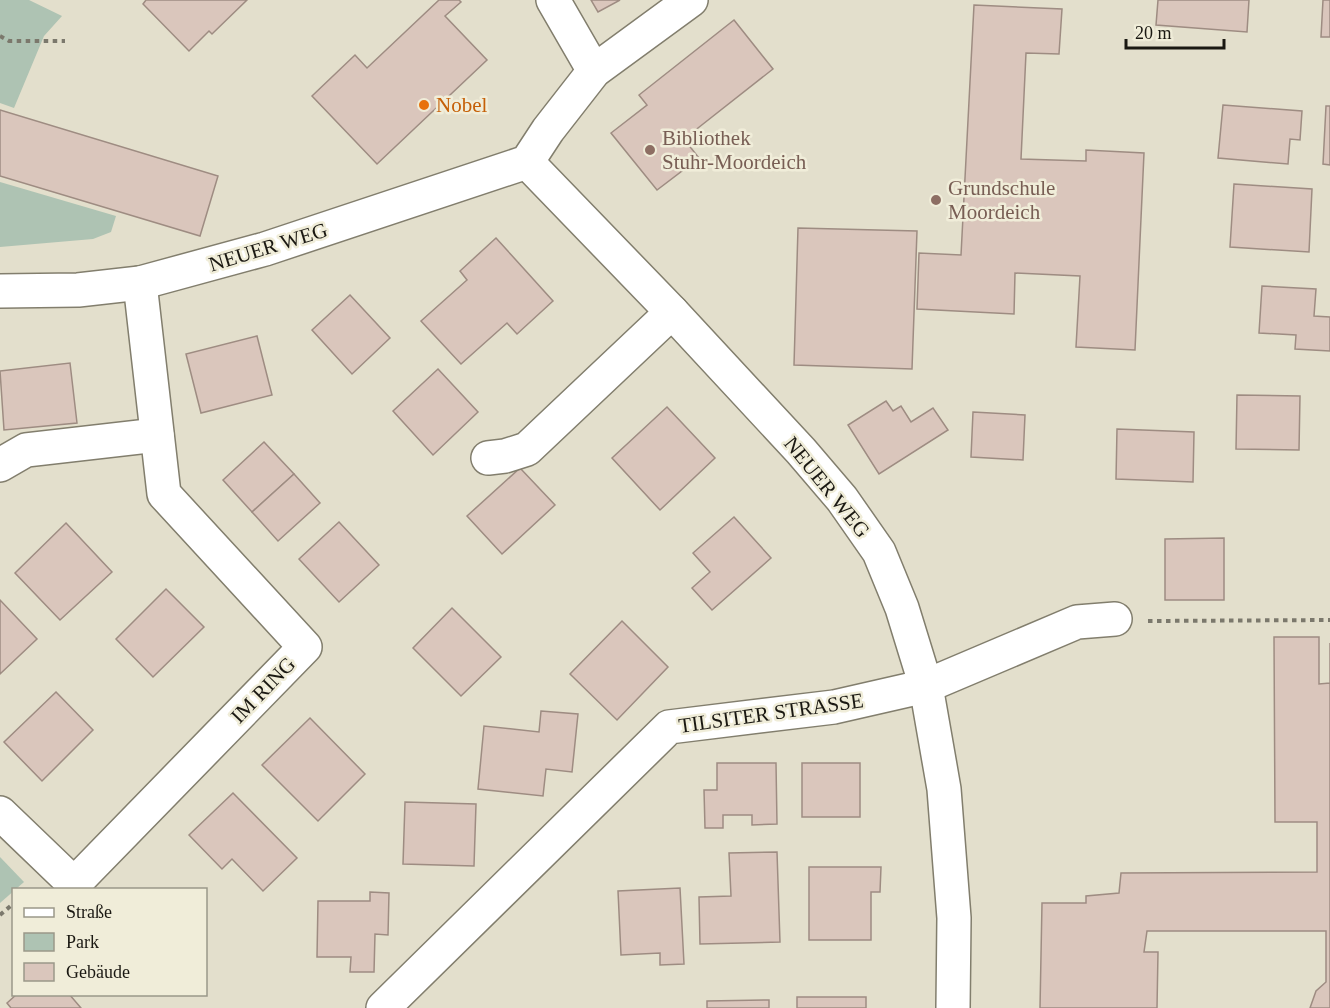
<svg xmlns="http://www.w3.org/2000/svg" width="1330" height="1008" font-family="'Times New Roman',serif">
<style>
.green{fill:#aec3b3}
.building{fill:#dac6bc;stroke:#9e8c82;stroke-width:1.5}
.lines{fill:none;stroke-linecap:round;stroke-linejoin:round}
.minor-casing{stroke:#827e6d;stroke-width:36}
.path{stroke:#7b786c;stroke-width:4;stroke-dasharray:4.5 4.5;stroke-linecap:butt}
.minor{stroke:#fff;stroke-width:33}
.food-dot{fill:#e8710a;stroke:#f0edd9;stroke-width:2}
.education-dot{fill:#8d6e63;stroke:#f0edd9;stroke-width:2}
.labels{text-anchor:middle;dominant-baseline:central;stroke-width:5;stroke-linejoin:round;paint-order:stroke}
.food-label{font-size:21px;fill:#c56008;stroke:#f0edd9;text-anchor:start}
.education-label{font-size:21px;fill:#785e54;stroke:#f0edd9;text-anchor:start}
.street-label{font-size:21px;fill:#1a1812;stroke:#f0edd9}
</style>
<rect width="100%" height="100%" fill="#e3dfcc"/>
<g class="green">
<path d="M 0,0 L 29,0 L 62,16 L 44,36 L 14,108 L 0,103 Z"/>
<path d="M 0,182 L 116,216 L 111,232 L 93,239 L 0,247 Z"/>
<path d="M 0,857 L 24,882 L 0,903 Z"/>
</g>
<g class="building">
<path d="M 146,0 L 247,0 L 212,34 L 209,31 L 189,51 L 143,4 Z"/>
<path d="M 439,0 L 459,0 L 461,2 L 445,16 L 487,60 L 377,164 L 312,96 L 355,55 L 367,68 Z"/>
<path d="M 591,0 L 620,0 L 598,12 Z"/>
<path d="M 1158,0 L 1249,0 L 1247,32 L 1156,25 Z"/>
<path d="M 1323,0 L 1330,0 L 1330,37 L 1321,37 Z"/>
<path d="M 974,5 L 1062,9 L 1059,54 L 1026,53 L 1021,159 L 1086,161 L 1086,150 L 1144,153 L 1135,350 L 1076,347 L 1080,276 L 1015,273 L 1014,314 L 917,309 L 919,253 L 961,255 Z"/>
<path d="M 734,20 L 773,69 L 684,139 L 699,158 L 657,190 L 611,133 L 647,105 L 639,95 Z"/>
<path d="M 1223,105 L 1302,111 L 1300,140 L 1290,139 L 1288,164 L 1218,158 Z"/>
<path d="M 1326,106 L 1330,106 L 1330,165 L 1323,164 Z"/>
<path d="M 0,110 L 218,176 L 200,236 L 0,176 Z"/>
<path d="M 1234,184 L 1312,189 L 1309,252 L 1230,247 Z"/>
<path d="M 798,228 L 917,231 L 912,369 L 794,365 Z"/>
<path d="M 496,238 L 553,301 L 517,334 L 507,323 L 461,364 L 421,321 L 467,280 L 460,271 Z"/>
<path d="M 1262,286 L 1316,289 L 1314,316 L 1330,317 L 1330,351 L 1295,349 L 1296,335 L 1259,333 Z"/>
<path d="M 350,295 L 390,338 L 352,374 L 312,330 Z"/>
<path d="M 257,336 L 272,395 L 201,413 L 186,354 Z"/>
<path d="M 70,363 L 77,423 L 4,430 L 0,371 Z"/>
<path d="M 438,369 L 478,412 L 433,455 L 393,411 Z"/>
<path d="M 1237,395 L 1300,396 L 1299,450 L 1236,449 Z"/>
<path d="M 886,401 L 893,411 L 901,406 L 911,422 L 933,408 L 948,430 L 879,474 L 848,425 Z"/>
<path d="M 667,407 L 715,458 L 660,510 L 612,458 Z"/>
<path d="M 973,412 L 1025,415 L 1023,460 L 971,457 Z"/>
<path d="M 1117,429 L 1194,432 L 1193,482 L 1116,479 Z"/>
<path d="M 264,442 L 294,474 L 252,512 L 223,480 Z"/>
<path d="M 520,468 L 555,505 L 502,554 L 467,516 Z"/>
<path d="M 294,474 L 320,503 L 278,541 L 252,512 Z"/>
<path d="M 734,517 L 771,558 L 712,610 L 692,588 L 710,572 L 693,553 Z"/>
<path d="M 339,522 L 379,565 L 339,602 L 299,559 Z"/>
<path d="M 66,523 L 112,572 L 60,620 L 15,573 Z"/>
<path d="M 1224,538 L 1224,600 L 1165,600 L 1165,539 Z"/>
<path d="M 166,589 L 204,627 L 153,677 L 116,639 Z"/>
<path d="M 0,600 L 37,639 L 0,674 Z"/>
<path d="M 452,608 L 501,657 L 461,696 L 413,648 Z"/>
<path d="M 622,621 L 668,667 L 617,720 L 570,674 Z"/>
<path d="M 1274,637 L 1319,637 L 1319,684 L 1330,683 L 1330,643 L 1330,1008 L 1310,1008 L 1316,991 L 1326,982 L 1326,931 L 1147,931 L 1144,952 L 1158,952 L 1157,1008 L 1040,1008 L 1042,903 L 1086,903 L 1086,896 L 1119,893 L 1121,873 L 1317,872 L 1317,822 L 1275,822 Z"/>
<path d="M 56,692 L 93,730 L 42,781 L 4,742 Z"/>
<path d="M 541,711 L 578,714 L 572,772 L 546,769 L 543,796 L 478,789 L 484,726 L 539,732 Z"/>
<path d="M 310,718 L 365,774 L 318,821 L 262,765 Z"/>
<path d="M 717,763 L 776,763 L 777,824 L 752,825 L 752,815 L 723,815 L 723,828 L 705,828 L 704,790 L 717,790 Z"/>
<rect x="802" y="763" width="58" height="54"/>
<path d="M 233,793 L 297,858 L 263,891 L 232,859 L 222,869 L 189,835 Z"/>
<path d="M 405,802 L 476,804 L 474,866 L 403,864 Z"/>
<path d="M 777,852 L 780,942 L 700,944 L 699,897 L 731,896 L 729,853 Z"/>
<path d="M 809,867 L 881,867 L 880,892 L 871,892 L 871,940 L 809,940 Z"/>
<path d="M 680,888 L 684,964 L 660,965 L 660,953 L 621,955 L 618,891 Z"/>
<path d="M 370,892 L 389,893 L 388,935 L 375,934 L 374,972 L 350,972 L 351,957 L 317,957 L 318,901 L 370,901 Z"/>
<path d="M 17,994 L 69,994 L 81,1008 L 11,1008 L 7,1003 Z"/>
<rect x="797" y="997" width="69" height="11"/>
<path d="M 769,1000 L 769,1008 L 707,1008 L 707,1001 Z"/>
</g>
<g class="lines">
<g class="minor-casing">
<g id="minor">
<path d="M 553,0 L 594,71"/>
<path d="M 527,162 L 672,312 L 801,451 L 842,499 L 879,552 L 902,608 L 926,686 L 944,789 L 954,918 L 953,1008"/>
<path d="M 0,291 L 78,290 L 140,283 L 265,249 L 527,162 L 548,130 L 594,71 L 691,0"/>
<path d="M 488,458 L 505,456 L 527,449 L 672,312"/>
<path d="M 0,465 L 26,450 L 157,435"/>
<path d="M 0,813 L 74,884 L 305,647 L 164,494 L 140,283"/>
<path d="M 383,1008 L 669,727 L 834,707 L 926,686 L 1077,622 L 1115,619"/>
</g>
</g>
<g class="path">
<path d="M 0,36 L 9,41 L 65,41"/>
<path d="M 1148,621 L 1330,620"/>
<path d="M 0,915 L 14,903"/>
</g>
<use href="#minor" class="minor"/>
</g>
<circle class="food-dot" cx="424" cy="105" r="6"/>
<g class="education-dot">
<circle cx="650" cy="150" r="6"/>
<circle cx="936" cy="200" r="6"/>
</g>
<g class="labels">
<g class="food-label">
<text x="436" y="105">Nobel</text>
</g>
<g class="education-label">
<text x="662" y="138">Bibliothek<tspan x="662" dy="24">Stuhr-Moordeich</tspan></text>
<text x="948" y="188">Grundschule<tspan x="948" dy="24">Moordeich</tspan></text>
</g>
<g class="street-label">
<text transform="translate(268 247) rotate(-17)">NEUER WEG</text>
<text transform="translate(827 487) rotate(51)">NEUER WEG</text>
<text transform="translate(263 690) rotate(-46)">IM RING</text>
<text transform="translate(771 713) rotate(-8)">TILSITER STRASSE</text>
</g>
</g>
<rect x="12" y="888" width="195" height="108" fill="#f0edd9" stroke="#9a9889" stroke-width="1.5"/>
<rect x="24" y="908" width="30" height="9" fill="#ffffff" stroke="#9a9889" stroke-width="1.5"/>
<text x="66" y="918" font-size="18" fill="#1a1812">Straße</text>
<rect x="24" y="933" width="30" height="18" fill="#aec3b3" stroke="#9a9889" stroke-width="1.5"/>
<text x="66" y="948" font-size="18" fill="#1a1812">Park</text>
<rect x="24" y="963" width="30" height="18" fill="#dac6bc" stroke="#9a9889" stroke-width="1.5"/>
<text x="66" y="978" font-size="18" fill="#1a1812">Gebäude</text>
<path d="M1126 39v9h98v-9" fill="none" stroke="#1a1812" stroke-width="3"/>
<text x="1135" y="39" font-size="18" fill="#1a1812" stroke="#f0edd9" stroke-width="4.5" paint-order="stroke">20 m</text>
</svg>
